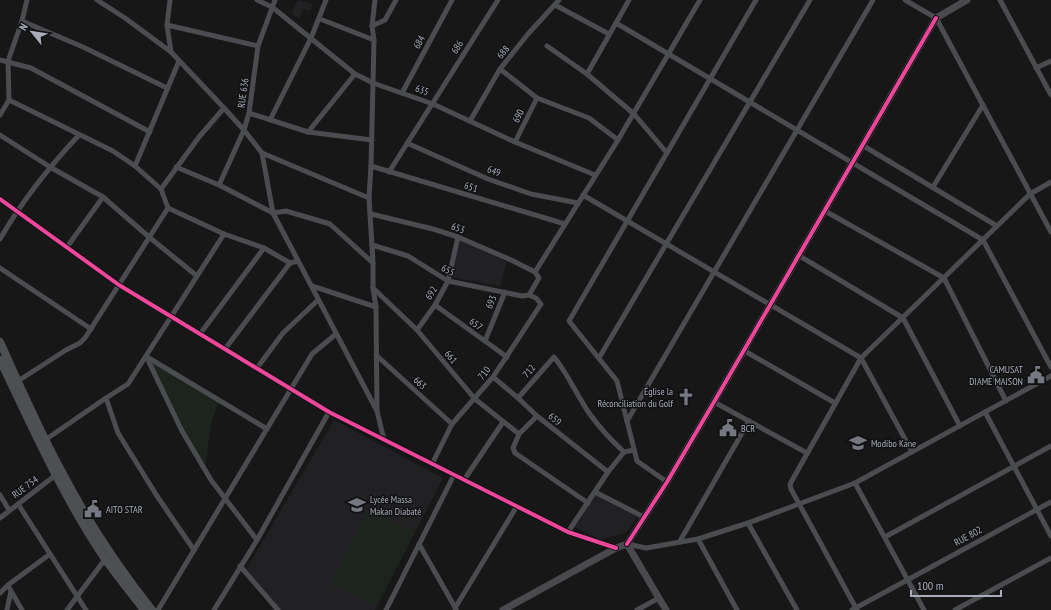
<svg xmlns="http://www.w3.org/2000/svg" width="1051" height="610" font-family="'PT Sans Narrow',sans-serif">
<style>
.built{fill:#212123}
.green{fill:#1d241e}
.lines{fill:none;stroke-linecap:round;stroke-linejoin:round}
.street{stroke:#4b4c50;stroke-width:5}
.secondary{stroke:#4a4a4e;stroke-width:7}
.primary{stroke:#4d4f52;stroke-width:8}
.cycleway-casing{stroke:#111113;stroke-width:6}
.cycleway{stroke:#ed469a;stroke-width:4}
.labels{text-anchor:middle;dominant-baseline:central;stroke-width:3;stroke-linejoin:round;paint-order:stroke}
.street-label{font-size:10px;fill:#a8adb8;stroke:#111113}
.poi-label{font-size:10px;fill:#a8adb8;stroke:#111113;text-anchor:start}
</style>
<rect width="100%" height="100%" fill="#171717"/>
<g class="built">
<path d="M 298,0 L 313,4 L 310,11 L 303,9 L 299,18 L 291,14 Z"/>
<path d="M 459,239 L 507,262 L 500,286 L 451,277 Z"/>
<path d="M 334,420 L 443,478 L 375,610 L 281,610 L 246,570 Z"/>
<path d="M 596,494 L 638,516 L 626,533 L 600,540 L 575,527 Z"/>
</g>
<g class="green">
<path d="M 146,356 L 219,400 L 211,424 L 205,469 L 187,439 Z"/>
<path d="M 368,511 L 415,531 L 377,606 L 331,584 Z"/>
</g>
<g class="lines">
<g class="street">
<path d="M 27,0 L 22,21 L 8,61 L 9,100 L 113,151 L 135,166 L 161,189 L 168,208 L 224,234 L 264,248 L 290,263 L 298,261"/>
<path d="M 97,0 L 125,18 L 171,52 L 224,108"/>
<path d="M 170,0 L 167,25 L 171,52"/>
<path d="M 257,0 L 272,7 L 355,74 L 373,83 L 433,104 L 515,142 L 595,175"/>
<path d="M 375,0 L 372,26 L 374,40 L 371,166 L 369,198 L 373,263 L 373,288 L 376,307 L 377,411 L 384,440"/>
<path d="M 629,0 L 587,74 L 634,114 L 667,153"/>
<path d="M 905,0 L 936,18 L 1051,232"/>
<path d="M 1000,0 L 1051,95"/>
<path d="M 555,5 L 609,34"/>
<path d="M 320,19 L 374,40"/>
<path d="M 22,21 L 83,47 L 167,88"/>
<path d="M 616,23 L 983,240 L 1051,367"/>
<path d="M 167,25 L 258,46"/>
<path d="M 372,26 L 385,20 L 396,0"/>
<path d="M 547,46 L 587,74"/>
<path d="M 0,60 L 31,68 L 150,132"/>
<path d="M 1036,68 L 1051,61"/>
<path d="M 500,69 L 537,98 L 589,118 L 618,140"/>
<path d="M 402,93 L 452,0"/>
<path d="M 249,113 L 308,132 L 372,140"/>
<path d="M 0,115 L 9,100"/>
<path d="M 270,120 L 311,38 L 326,0"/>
<path d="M 470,121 L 500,69 L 528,34 L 559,0"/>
<path d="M 308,132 L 355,74"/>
<path d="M 0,135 L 50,167 L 103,197 L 149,237 L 197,276"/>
<path d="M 515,142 L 537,98"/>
<path d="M 407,143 L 488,179 L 531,194 L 578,203"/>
<path d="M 862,145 L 997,226"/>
<path d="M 262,153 L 369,198"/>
<path d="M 135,166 L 179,61"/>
<path d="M 371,166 L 565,224"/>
<path d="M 176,167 L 219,185 L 273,213 L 286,211 L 330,224 L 373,263"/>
<path d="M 389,172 L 498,0"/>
<path d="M 219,185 L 244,130 L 249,113 L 258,46 L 275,0"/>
<path d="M 933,187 L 983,105"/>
<path d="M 161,189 L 199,137 L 224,108 L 244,130 L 262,153 L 273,213 L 377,411"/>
<path d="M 583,195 L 861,358 L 912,452"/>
<path d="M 0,199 L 119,285 L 329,412 L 568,532 L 616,548"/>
<path d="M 825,211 L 944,278 L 1006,401"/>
<path d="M 371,214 L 433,229 L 458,237 L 511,260 L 535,272 L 539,278 L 529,295 L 522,296 L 448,281 L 408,256 L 372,245"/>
<path d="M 0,239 C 22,201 49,167 79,135"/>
<path d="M 67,247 L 103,197"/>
<path d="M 798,255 L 903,318 L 960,426"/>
<path d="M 0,268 L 91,329"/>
<path d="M 535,272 L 618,140 L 700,0"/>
<path d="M 312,286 L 376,307"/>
<path d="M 373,288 L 417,330 L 475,399 L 519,434"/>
<path d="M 435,305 L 507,357"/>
<path d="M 417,330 L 435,305 L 448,281 L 458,237"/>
<path d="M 200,334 L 264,248"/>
<path d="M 485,341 L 505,292"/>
<path d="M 225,349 L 290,263"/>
<path d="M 743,350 L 835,403"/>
<path d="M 376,355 L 452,424"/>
<path d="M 146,356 L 182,431 L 211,480 L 257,540"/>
<path d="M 147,357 L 267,429"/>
<path d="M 599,358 L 810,0"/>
<path d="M 257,368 L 283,333 L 318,300"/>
<path d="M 493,377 L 518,398 L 537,416 L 608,472"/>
<path d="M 18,381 L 66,350 L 80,343 L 85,338 L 168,208"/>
<path d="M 106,398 L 118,433 L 157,496 L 194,550"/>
<path d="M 518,398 L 554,357 C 568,374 576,394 589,413 C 599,427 611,440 624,452"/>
<path d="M 714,402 L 807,453"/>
<path d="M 985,412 L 1051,536"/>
<path d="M 537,416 L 519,434 L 513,448 L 515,453 L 588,503"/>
<path d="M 627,421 L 873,0"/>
<path d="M 45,440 L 106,398 L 128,384 L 224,234"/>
<path d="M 432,464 L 452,424 L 493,377 L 541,304 L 536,298 L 529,295"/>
<path d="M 464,480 L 503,422"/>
<path d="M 667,482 L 637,461 L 617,381 L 569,321 L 756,0"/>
<path d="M 855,483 L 924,610"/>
<path d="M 595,492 L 644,517"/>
<path d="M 0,495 L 9,510"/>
<path d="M 18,504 L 86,610"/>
<path d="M 0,518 L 57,474"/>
<path d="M 748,523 L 797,610"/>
<path d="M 568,532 L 608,472 L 624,452 L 634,450"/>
<path d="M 885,537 L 1051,446"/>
<path d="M 698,539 L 737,610"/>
<path d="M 680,541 L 749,421"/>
<path d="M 419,544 L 456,609"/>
<path d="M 627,544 L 646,548 L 698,539 L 748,523 L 855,483 L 1051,376"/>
<path d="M 240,566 L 278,610"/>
<path d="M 11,591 L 22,610"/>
<path d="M 0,593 L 8,585"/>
<path d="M 455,608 L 517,506"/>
<path d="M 7,610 L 11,591 L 8,585 L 50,554"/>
<path d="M 67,610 L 106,558"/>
<path d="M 158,610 L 312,354 L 336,334"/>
<path d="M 214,610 L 257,540 L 329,412"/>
<path d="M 386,610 L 454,475"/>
<path d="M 637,610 L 659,598"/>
<path d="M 852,610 L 1051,502"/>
<path d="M 857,610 L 791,489 L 790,484 L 861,358 L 1030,194 L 1051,182"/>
<path d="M 955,610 L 1051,558"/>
</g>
<g class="secondary">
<path d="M 627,544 L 666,610"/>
<path d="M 503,610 L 616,548 L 627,544 L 667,482 L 714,402 L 936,18 L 967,0"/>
</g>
<g class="primary">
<path d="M 0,342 C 20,386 39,430 62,472 C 87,520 118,567 152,610"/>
<path d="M 0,360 C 32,427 63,497 105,559 C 117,576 131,593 144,610"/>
</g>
<g class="cycleway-casing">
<g id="cycleway">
<path d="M 0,199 L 119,285 L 329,412 L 568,532 L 616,548"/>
<path d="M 627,544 L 667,482 L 714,402 L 936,18"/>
</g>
</g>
<use href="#cycleway" class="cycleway"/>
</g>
<defs>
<g id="civic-bare" transform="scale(1.38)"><path d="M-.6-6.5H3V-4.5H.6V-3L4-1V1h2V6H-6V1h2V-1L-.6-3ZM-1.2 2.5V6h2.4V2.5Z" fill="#757880" stroke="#111113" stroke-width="2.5" paint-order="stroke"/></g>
<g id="church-bare" transform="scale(1.38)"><path d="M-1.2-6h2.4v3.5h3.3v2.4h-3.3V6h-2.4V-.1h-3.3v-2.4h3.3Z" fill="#757880" stroke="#111113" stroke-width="2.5" paint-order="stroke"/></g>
<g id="university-bare" transform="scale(1.38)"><path d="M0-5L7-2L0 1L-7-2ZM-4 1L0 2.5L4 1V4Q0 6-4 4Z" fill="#757880" stroke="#111113" stroke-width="2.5" paint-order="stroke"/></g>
<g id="school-bare" transform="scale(1.38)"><path d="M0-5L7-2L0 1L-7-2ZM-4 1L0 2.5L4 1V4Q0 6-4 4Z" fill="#757880" stroke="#111113" stroke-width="2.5" paint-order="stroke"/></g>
</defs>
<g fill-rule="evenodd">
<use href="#civic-bare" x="1036" y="375"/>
<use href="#church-bare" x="686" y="397"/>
<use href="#civic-bare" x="728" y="428"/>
<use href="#university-bare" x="858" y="443"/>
<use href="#school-bare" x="357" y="505"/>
<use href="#civic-bare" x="93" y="509"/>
</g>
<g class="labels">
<g class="street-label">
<text transform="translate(419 42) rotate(-62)">684</text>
<text transform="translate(457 47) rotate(-58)">686</text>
<text transform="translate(503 52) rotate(-51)">688</text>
<text transform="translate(422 90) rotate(20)">635</text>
<text transform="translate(243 93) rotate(-82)">RUE 636</text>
<text transform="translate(518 116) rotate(-64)">690</text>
<text transform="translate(494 171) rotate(21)">649</text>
<text transform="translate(471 187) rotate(17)">651</text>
<text transform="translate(458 228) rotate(20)">653</text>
<text transform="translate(448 270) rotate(26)">655</text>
<text transform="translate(431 293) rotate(-59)">692</text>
<text transform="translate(491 302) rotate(-67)">693</text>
<text transform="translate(476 324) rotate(36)">657</text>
<text transform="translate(451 357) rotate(50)">661</text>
<text transform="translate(529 371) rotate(-49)">712</text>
<text transform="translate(484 373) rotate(-53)">710</text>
<text transform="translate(420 383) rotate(42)">663</text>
<text transform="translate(555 419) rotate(38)">659</text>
<text transform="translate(25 487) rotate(-37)">RUE 754</text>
<text transform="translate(968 536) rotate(-29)">RUE 802</text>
</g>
<g class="poi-label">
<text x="1023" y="369" text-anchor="end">CAMUSAT<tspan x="1023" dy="12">DIAME MAISON</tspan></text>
<text x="673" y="391" text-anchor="end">Église la<tspan x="673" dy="12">Réconciliation du Golf</tspan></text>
<text x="741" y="428">BCR</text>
<text x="871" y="443">Modibo Kane</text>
<text x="370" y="499">Lycée Massa<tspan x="370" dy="12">Makan Diabaté</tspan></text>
<text x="106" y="509">AITO STAR</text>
</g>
</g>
<g transform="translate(32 32) rotate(300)" stroke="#111113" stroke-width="3" paint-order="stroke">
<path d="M0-3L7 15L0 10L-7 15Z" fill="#a8adb8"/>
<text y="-6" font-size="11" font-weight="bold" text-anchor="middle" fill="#a8adb8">N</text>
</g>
<path d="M911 590v6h90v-6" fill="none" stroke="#a8adb8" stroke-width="2"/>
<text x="917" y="590" font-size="12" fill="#a8adb8" stroke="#111113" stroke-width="3" paint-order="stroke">100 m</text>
</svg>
